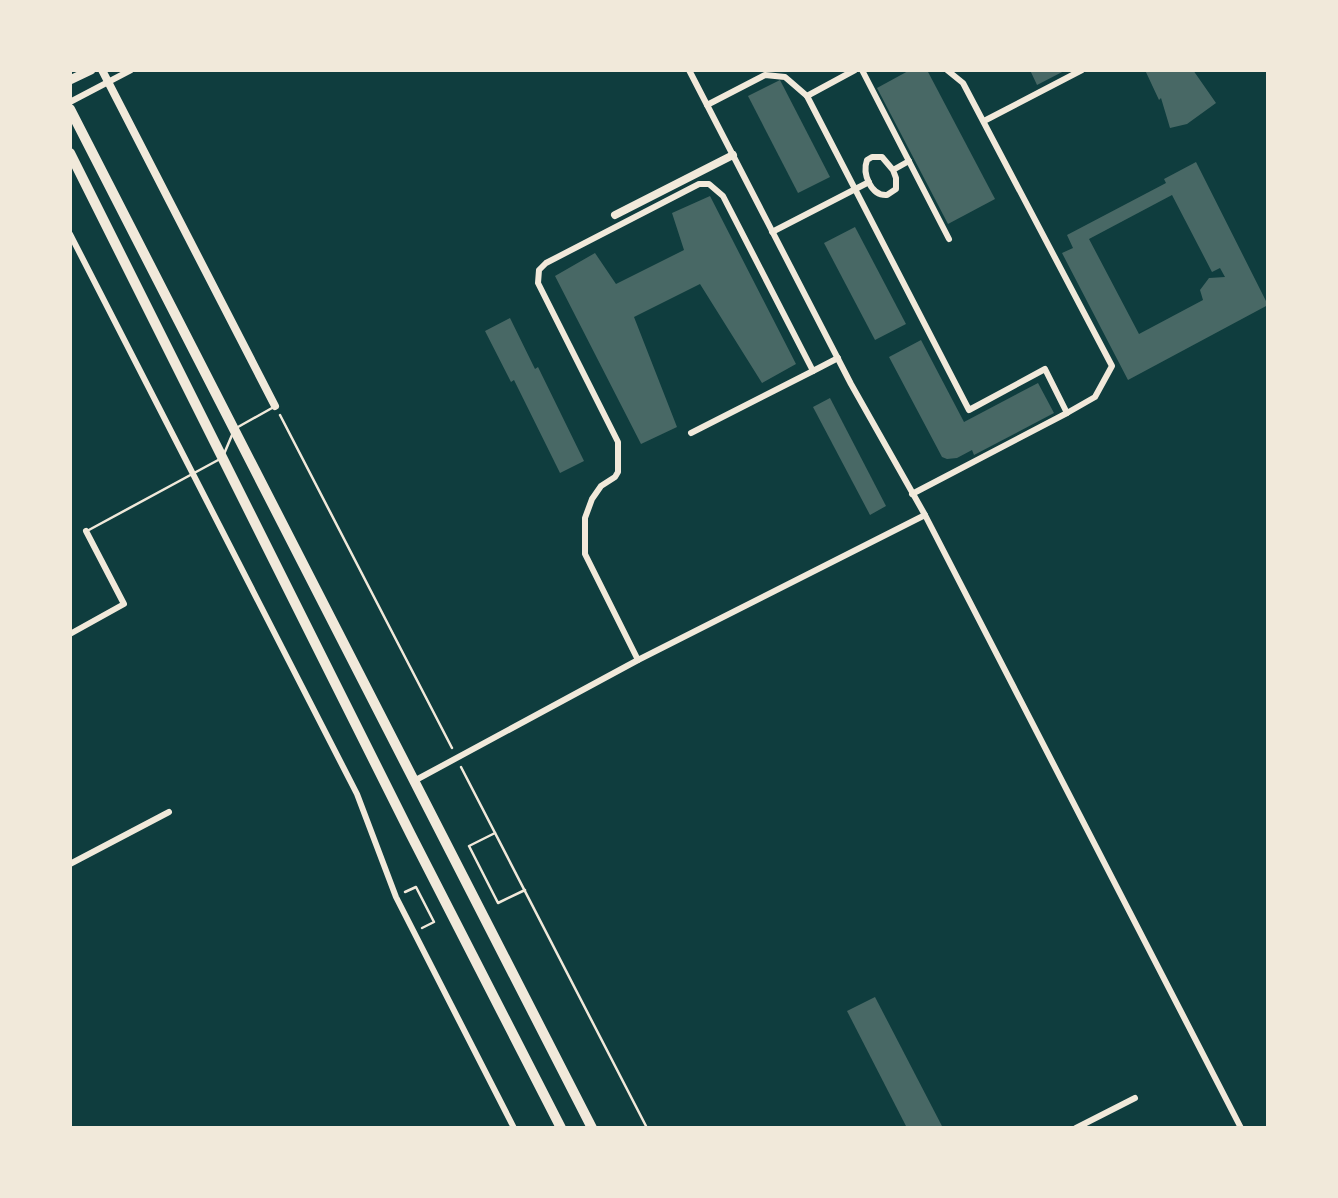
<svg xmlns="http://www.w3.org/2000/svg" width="1338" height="1198" font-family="Commissioner,sans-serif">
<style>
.building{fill:#486865;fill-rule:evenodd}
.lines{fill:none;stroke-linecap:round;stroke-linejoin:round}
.path{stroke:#f1e9da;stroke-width:2.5}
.service{stroke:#f1e9da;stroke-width:2.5}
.minor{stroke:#f1e9da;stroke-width:6}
.tertiary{stroke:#f1e9da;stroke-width:8}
.secondary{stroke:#f1e9da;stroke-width:9}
.trunk{stroke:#f1e9da;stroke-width:10}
</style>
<rect width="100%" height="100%" fill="#0f3d3e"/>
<g class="building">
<path d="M 910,70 L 927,70 L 995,199 L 948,224 L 877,88 Z"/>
<path d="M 1030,70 L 1066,70 L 1037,85 Z"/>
<path d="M 1145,70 L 1193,70 L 1216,103 L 1187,124 L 1170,128 L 1161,98 L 1159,100 Z"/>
<path d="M 780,80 L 830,177 L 798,193 L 748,96 Z"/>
<path d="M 1196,162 L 1268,305 L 1128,380 L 1062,253 L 1073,248 L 1067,235 L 1166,183 L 1164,179 ZM 1172,195 L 1212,272 L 1220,268 L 1225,277 L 1209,278 L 1200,290 L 1203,300 L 1139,334 L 1089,239 Z"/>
<path d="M 710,196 L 796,364 L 762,383 L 700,284 L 634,317 L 677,427 L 641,444 L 555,276 L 595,253 L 616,284 L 684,250 L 672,213 Z"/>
<path d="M 855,227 L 906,324 L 875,340 L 824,243 Z"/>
<path d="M 510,318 L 535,369 L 538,367 L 584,461 L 560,473 L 514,380 L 511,382 L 485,331 Z"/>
<path d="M 921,340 L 964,422 L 1038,383 L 1054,413 L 974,455 L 972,450 L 957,458 L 947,459 L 942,457 L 889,357 Z"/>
<path d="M 830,398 L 886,506 L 870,515 L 813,407 Z"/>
<path d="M 875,997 L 943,1128 L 907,1128 L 847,1011 Z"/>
</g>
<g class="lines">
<g class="path">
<path d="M 280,415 L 452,748"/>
<path d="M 461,767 L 647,1128"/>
<path d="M 495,833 L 469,846 L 498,903 L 525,890"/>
<path d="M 405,892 L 416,887 L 434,922 L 422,928"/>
</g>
<g class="service">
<path d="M 238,427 L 272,408"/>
<path d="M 224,454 L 232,435"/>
<path d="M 87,531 L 220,459"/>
</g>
<g class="minor">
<path d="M 689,70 L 851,384 L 925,515 L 1241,1128"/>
<path d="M 855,70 L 807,96 L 969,410 L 1045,369 L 1067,413 L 1095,397 L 1112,366 L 963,83 L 947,70"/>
<path d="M 862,70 L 949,239"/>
<path d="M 70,102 L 131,70"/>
<path d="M 707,105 L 765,75 L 785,77 L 807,96"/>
<path d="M 984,121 L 1082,70"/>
<path d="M 893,170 L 896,178 L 896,189 L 887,195 C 871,196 862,174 867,160 L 872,157 L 882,157 L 893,170 L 909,161"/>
<path d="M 772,232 L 869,182"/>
<path d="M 70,234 L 357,794 L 396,897 L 514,1128"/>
<path d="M 691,433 L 813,371"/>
<path d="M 912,494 L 1067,413"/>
<path d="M 70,634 L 124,604 L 86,531"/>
<path d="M 638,660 L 585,554 L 585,518 L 592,499 L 601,486 L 615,477 L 618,472 L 618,442 L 538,283 L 539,270 L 546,263 L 699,184 L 709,184 L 723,196 L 813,371 L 838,358"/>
<path d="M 414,781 L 638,660 L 925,515"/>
<path d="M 70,864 L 169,812"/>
<path d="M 1076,1128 L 1135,1098"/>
</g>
<g class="tertiary">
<path d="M 102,70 L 275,406"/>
<path d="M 615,215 L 733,155"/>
</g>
<path class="secondary" d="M 70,80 L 91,70"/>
<g class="trunk">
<path d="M 70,109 L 592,1128"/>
<path d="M 70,153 L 411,835 L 561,1128"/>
</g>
</g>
<rect width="1338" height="1198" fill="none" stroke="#f1e9da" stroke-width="144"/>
</svg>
